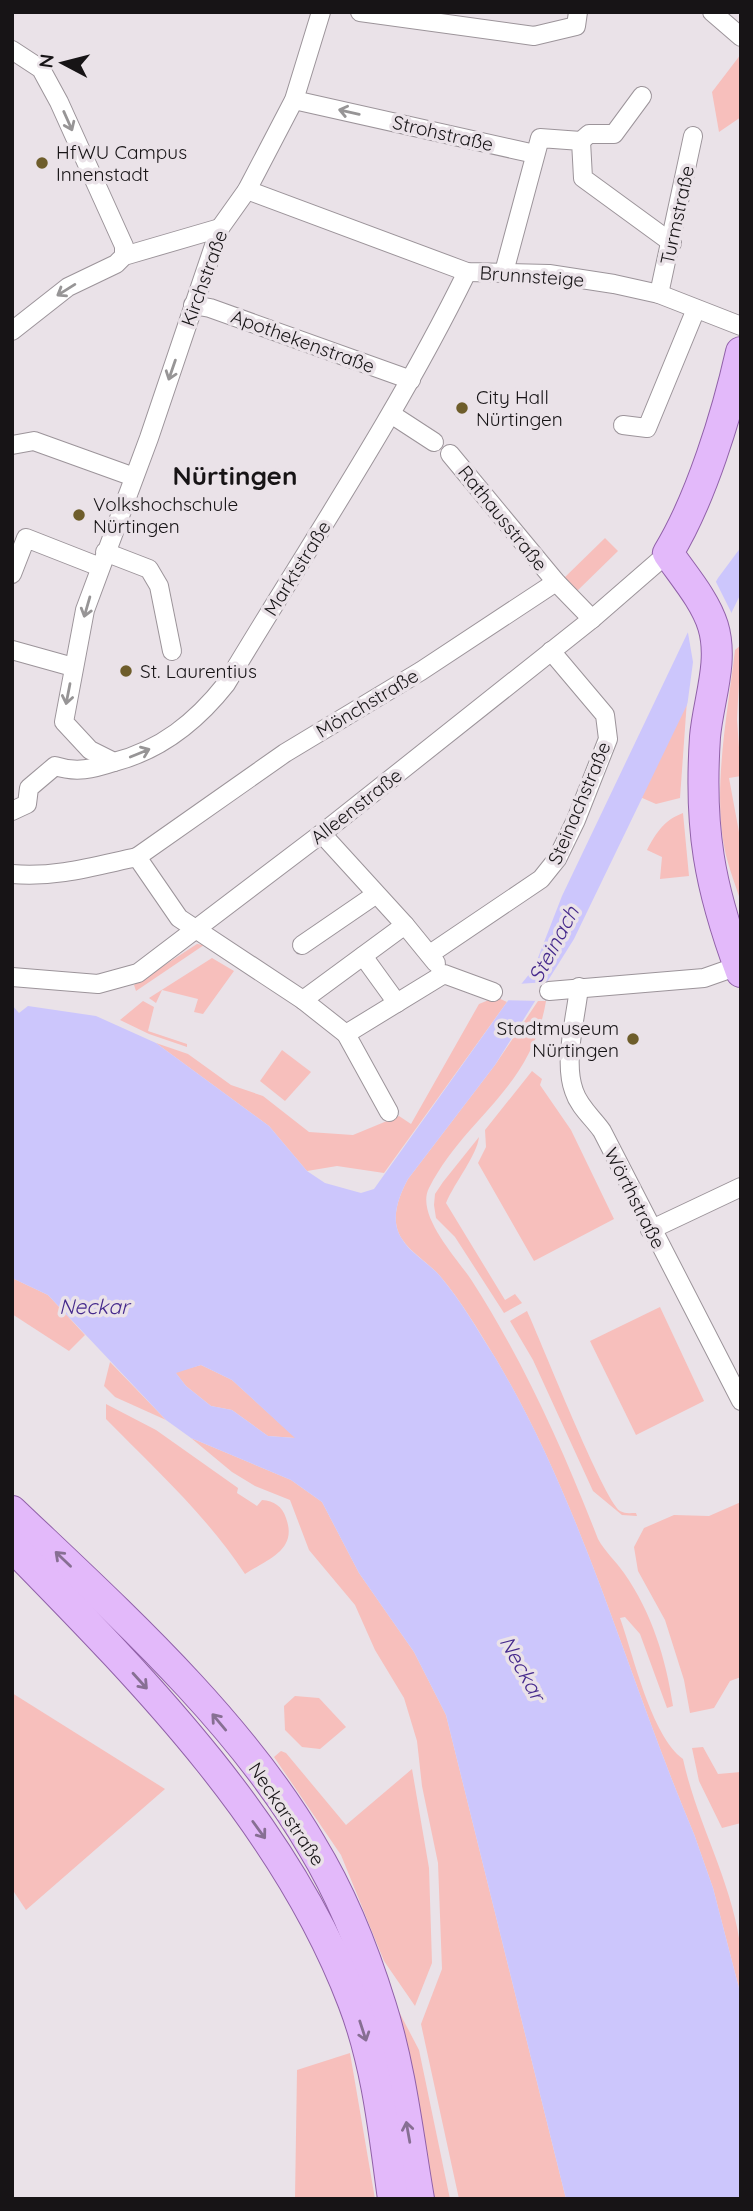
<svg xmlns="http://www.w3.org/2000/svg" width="753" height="2211" font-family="Quicksand,sans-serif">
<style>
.green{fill:#f7bfbc}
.water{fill:#ccc6fc;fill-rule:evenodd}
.pier{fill:#eae2e8}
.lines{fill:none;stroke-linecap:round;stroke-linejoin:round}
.street-casing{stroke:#9c949a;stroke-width:20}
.primary-casing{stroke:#9061a8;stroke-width:32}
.street{stroke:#fff;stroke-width:18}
.primary{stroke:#e3b9fa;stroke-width:30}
.oneway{stroke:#979596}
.oneway2{stroke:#876f93}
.poi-dot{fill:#6e5d2b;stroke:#eae2e8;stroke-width:2.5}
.labels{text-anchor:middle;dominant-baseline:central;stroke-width:7;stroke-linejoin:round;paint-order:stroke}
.street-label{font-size:19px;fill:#171416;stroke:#eae2e8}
.poi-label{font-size:19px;fill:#171416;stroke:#eae2e8;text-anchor:start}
.water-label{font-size:21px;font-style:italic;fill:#45298c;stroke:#eae2e8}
.district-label{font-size:26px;font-weight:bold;fill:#171416;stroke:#eae2e8}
</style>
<rect width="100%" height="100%" fill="#eae2e8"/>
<g class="green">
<path d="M 741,54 L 741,117 L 719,132 L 712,92 Z"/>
<path d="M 605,538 L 618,551 L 575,593 L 562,580 Z"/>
<path d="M 741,645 L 737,719 L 741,776 L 729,778 L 741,843 L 741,903 C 736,886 729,869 725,851 C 712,790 728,711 735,650 Z"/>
<path d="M 687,700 L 680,798 L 656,804 L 640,797 Z"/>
<path d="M 683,813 L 689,876 L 660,879 L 662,857 L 647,850 C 656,833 664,820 683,813 Z"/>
<path d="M 197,944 L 204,945 L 136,991 L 134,985 Z"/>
<path d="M 212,958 L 234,971 L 203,1014 L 194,1012 L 198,999 L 162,990 L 156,1003 L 149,998 Z"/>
<path d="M 496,997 L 507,1002 L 384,1173 L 337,1166 L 307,1171 L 269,1126 L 156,1043 L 188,1054 L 231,1085 L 263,1096 L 309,1132 L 353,1135 L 399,1116 L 411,1124 L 479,1004 Z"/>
<path d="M 143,1001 L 154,1007 L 148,1031 L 187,1044 L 187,1047 L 149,1034 L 120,1020 Z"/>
<path d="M 538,1001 L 546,1001 C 531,1090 466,1116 429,1188 C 415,1215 458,1259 472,1281 C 524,1362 563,1449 598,1539 C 605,1552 616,1561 624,1573 C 652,1613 666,1659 673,1706 L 667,1708 L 640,1634 L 625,1617 L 620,1618 C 634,1657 651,1735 683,1759 C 697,1824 734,1885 741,1952 C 742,1966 741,1982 741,1996 L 713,1888 L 694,1834 C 627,1676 584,1507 496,1359 C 478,1330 462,1302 440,1276 C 429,1263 411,1253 402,1239 C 389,1220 399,1196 408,1179 L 495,1065 Z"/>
<path d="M 282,1050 L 311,1072 L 285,1101 L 260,1081 Z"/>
<path d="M 532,1071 L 542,1079 L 540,1085 L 571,1130 L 614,1219 L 534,1261 L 478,1163 L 486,1147 L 485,1130 Z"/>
<path d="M 479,1137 C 477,1155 455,1182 446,1203 L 505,1300 L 515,1294 L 522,1303 L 504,1313 L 455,1237 L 436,1218 L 434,1205 L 435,1194 L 443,1182 Z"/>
<path d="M 12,1278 L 48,1295 L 85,1335 L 69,1351 L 12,1314 Z"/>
<path d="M 660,1307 L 704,1401 L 636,1435 L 590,1341 Z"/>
<path d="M 527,1311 C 541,1341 603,1499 620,1511 C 625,1514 630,1513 636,1513 L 637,1516 L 622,1515 L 593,1491 L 533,1360 L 510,1321 Z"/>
<path d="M 110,1362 L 166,1420 L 115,1397 L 104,1386 Z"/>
<path d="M 201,1365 L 232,1380 L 296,1438 L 268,1436 L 232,1410 L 211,1406 L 186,1386 L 175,1372 Z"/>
<path d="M 106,1404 L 156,1430 L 238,1488 L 237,1493 L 257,1506 L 262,1500 C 274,1501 282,1506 286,1518 C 298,1550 268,1559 245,1574 C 206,1515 155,1469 106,1419 Z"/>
<path d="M 191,1438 L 291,1480 L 322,1502 L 359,1573 L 414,1652 L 446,1715 L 566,2199 L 459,2199 L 421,2024 L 442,1969 L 438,1863 L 422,1786 L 417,1741 L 404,1698 L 375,1650 L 355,1605 L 309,1550 L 290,1500 L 255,1486 L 232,1472 Z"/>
<path d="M 741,1502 L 741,1677 L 730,1681 L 714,1708 L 690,1713 L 684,1680 L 665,1620 L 638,1571 L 634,1547 L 644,1528 L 674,1515 L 709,1516 Z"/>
<path d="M 12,1693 L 165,1789 L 26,1910 L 12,1889 Z"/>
<path d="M 295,1696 L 319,1698 L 346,1727 L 320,1749 L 302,1747 L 285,1730 L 284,1706 Z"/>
<path d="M 703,1747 L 718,1774 L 741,1772 L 741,1823 L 722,1828 L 699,1781 L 692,1748 Z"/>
<path d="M 281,1751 L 286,1753 L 346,1825 L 412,1769 L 429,1868 L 432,1963 L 415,2006 L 384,1961 L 341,1855 L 274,1757 Z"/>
<path d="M 385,1985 L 419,2050 L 450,2199 L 430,2199 Z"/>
<path d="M 350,2053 L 375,2199 L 295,2199 L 297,2070 Z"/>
</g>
<path class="water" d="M 741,547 L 741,593 L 574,939 L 495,1065 L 408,1179 C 399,1196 389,1220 402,1239 C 410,1253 429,1263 440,1276 C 462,1302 478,1331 496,1359 C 584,1507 627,1676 694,1834 L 713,1888 L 741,1996 L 741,2199 L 566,2199 L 446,1715 L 414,1652 L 359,1573 L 322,1502 L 291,1480 L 191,1438 L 166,1420 L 48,1295 L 12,1278 L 12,1005 L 19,1013 L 28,1006 L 96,1016 L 156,1043 L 269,1126 L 307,1171 L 325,1183 L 361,1193 L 374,1189 L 507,1002 L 534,968 L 562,896 L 687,634 L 718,578 ZM 201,1365 L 232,1380 L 295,1438 L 268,1436 L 232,1410 L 211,1406 L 186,1386 L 176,1373 Z"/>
<g class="pier">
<path d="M 714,578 L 733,616 L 687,707 L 693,662 L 687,627 Z"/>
<path d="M 547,982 L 542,1001 L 503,1000 L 517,984 Z"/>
</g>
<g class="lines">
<g class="street-casing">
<g id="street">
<path d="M 321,12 L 294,100 L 247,190 L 220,228 L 149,438 L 85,610 L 64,722 L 90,750 L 114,762 C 161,750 196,722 226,684 C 308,547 397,415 467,272"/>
<path d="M 360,12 L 534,36 L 576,26 L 578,12"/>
<path d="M 712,12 L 741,37"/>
<path d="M 12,50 L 41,69 L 59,102 L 124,246 L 124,256"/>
<path d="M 294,100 L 535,154"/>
<path d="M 581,141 L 589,134 L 614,134 L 642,96"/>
<path d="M 247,190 L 467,272 L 549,274 L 614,284 L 659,294 L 741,326"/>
<path d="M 504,272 L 540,138 L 581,141 L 583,178 L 672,243"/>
<path d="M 659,294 L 693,136"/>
<path d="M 193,305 L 210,308 L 411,380"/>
<path d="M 12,331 L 68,287 L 116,264 L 124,256 L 220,228"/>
<path d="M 391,414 L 434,442"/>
<path d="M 623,425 L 647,428 L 696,309"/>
<path d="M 12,445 L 34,441 L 134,477"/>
<path d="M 450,454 L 556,582 L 592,619"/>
<path d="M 105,552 L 149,569 L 159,586 L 172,651"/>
<path d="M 12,574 L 26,538 L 100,567"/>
<path d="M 12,650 L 73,667"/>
<path d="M 12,811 L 27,804 L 29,788 L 55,766 C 76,773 93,769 114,762"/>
<path d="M 322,834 L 405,925"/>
<path d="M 137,857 L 285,753 L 421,671 L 556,582"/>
<path d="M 12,874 C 56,878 95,866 137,857 L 179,918 L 303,1000 L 346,1034 L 444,974 L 493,992"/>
<path d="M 302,945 L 375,895"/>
<path d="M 430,954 L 541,879 L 557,859 L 576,820 L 608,739 L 605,715 L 551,651"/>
<path d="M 363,956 L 397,1003"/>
<path d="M 12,977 L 98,984 L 138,973 L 325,831 L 592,619 L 668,553"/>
<path d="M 579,987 C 576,1018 563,1061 574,1091 C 579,1107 593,1118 602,1131 L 741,1401"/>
<path d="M 549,991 L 704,978 L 741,965"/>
<path d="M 303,1000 L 405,925 L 436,963"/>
<path d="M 346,1034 L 389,1112"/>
<path d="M 650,1230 L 741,1187"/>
</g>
</g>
<g class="primary-casing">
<g id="primary">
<path d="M 741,352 C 727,414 701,499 668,553 C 683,575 705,600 713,626 C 724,662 708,701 705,737 C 699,828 709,886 741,972"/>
<path d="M 12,1511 C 116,1610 239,1720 312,1846 C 342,1895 364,1951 381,2006 C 401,2069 408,2135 419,2199"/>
<path d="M 12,1546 C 143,1680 285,1823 353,2002 C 377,2064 384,2133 393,2199"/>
</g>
</g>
<use href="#street" class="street"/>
<use href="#primary" class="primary"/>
</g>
<defs><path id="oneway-shaft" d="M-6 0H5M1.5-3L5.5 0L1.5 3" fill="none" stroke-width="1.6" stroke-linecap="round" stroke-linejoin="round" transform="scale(1.75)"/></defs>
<g class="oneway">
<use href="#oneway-shaft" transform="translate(349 112) rotate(-167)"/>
<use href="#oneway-shaft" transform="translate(68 121) rotate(66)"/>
<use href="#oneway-shaft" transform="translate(66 290) rotate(148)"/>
<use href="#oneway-shaft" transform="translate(172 370) rotate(109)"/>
<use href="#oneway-shaft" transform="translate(87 607) rotate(106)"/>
<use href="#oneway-shaft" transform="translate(68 694) rotate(101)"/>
<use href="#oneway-shaft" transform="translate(140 753) rotate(-22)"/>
</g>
<g class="oneway2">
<use href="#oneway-shaft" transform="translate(63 1559) rotate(-136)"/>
<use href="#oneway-shaft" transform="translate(140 1681) rotate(48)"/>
<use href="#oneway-shaft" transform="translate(219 1722) rotate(-130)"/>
<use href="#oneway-shaft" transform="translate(259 1830) rotate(54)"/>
<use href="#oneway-shaft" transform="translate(363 2031) rotate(72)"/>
<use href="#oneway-shaft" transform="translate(408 2132) rotate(-100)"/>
</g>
<g class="poi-dot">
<circle cx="42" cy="163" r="7"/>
<circle cx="462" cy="408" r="7"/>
<circle cx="79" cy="515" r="7"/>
<circle cx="126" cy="671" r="7"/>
<circle cx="633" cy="1039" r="7"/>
</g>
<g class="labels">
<g class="street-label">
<text transform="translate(443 133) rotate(13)">Strohstraße</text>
<text transform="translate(677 215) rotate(-78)">Turmstraße</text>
<text transform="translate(532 276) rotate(4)">Brunnsteige</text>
<text transform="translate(204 278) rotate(-70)">Kirchstraße</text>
<text transform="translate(303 341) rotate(20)">Apothekenstraße</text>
<text transform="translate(503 518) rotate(51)">Rathausstraße</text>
<text transform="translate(297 568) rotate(-58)">Marktstraße</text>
<text transform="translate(367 703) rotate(-31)">Mönchstraße</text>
<text transform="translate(579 803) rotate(-67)">Steinachstraße</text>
<text transform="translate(356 806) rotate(-38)">Alleenstraße</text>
<text transform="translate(635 1198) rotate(63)">Wörthstraße</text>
<text transform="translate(287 1814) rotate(56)">Neckarstraße</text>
</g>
<g class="poi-label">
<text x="56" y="152">HfWU Campus<tspan x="56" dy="22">Innenstadt</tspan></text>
<text x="476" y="397">City Hall<tspan x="476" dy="22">Nürtingen</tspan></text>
<text x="93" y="504">Volkshochschule<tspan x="93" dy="22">Nürtingen</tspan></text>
<text x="140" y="671">St. Laurentius</text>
<text x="619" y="1028" text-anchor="end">Stadtmuseum<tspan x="619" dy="22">Nürtingen</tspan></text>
</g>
<g class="water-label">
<text transform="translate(553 944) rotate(-62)">Steinach</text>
<text x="94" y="1306">Neckar</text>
<text transform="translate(523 1668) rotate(61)">Neckar</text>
</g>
<g class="district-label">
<text x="235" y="475">Nürtingen</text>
</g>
</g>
<rect width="753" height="2211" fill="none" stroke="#171416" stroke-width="28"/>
<g transform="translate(63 63) rotate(277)" stroke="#eae2e8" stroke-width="5" paint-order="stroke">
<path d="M0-5L12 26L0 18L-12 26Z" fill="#171416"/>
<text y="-10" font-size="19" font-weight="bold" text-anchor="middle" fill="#171416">N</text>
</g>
</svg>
